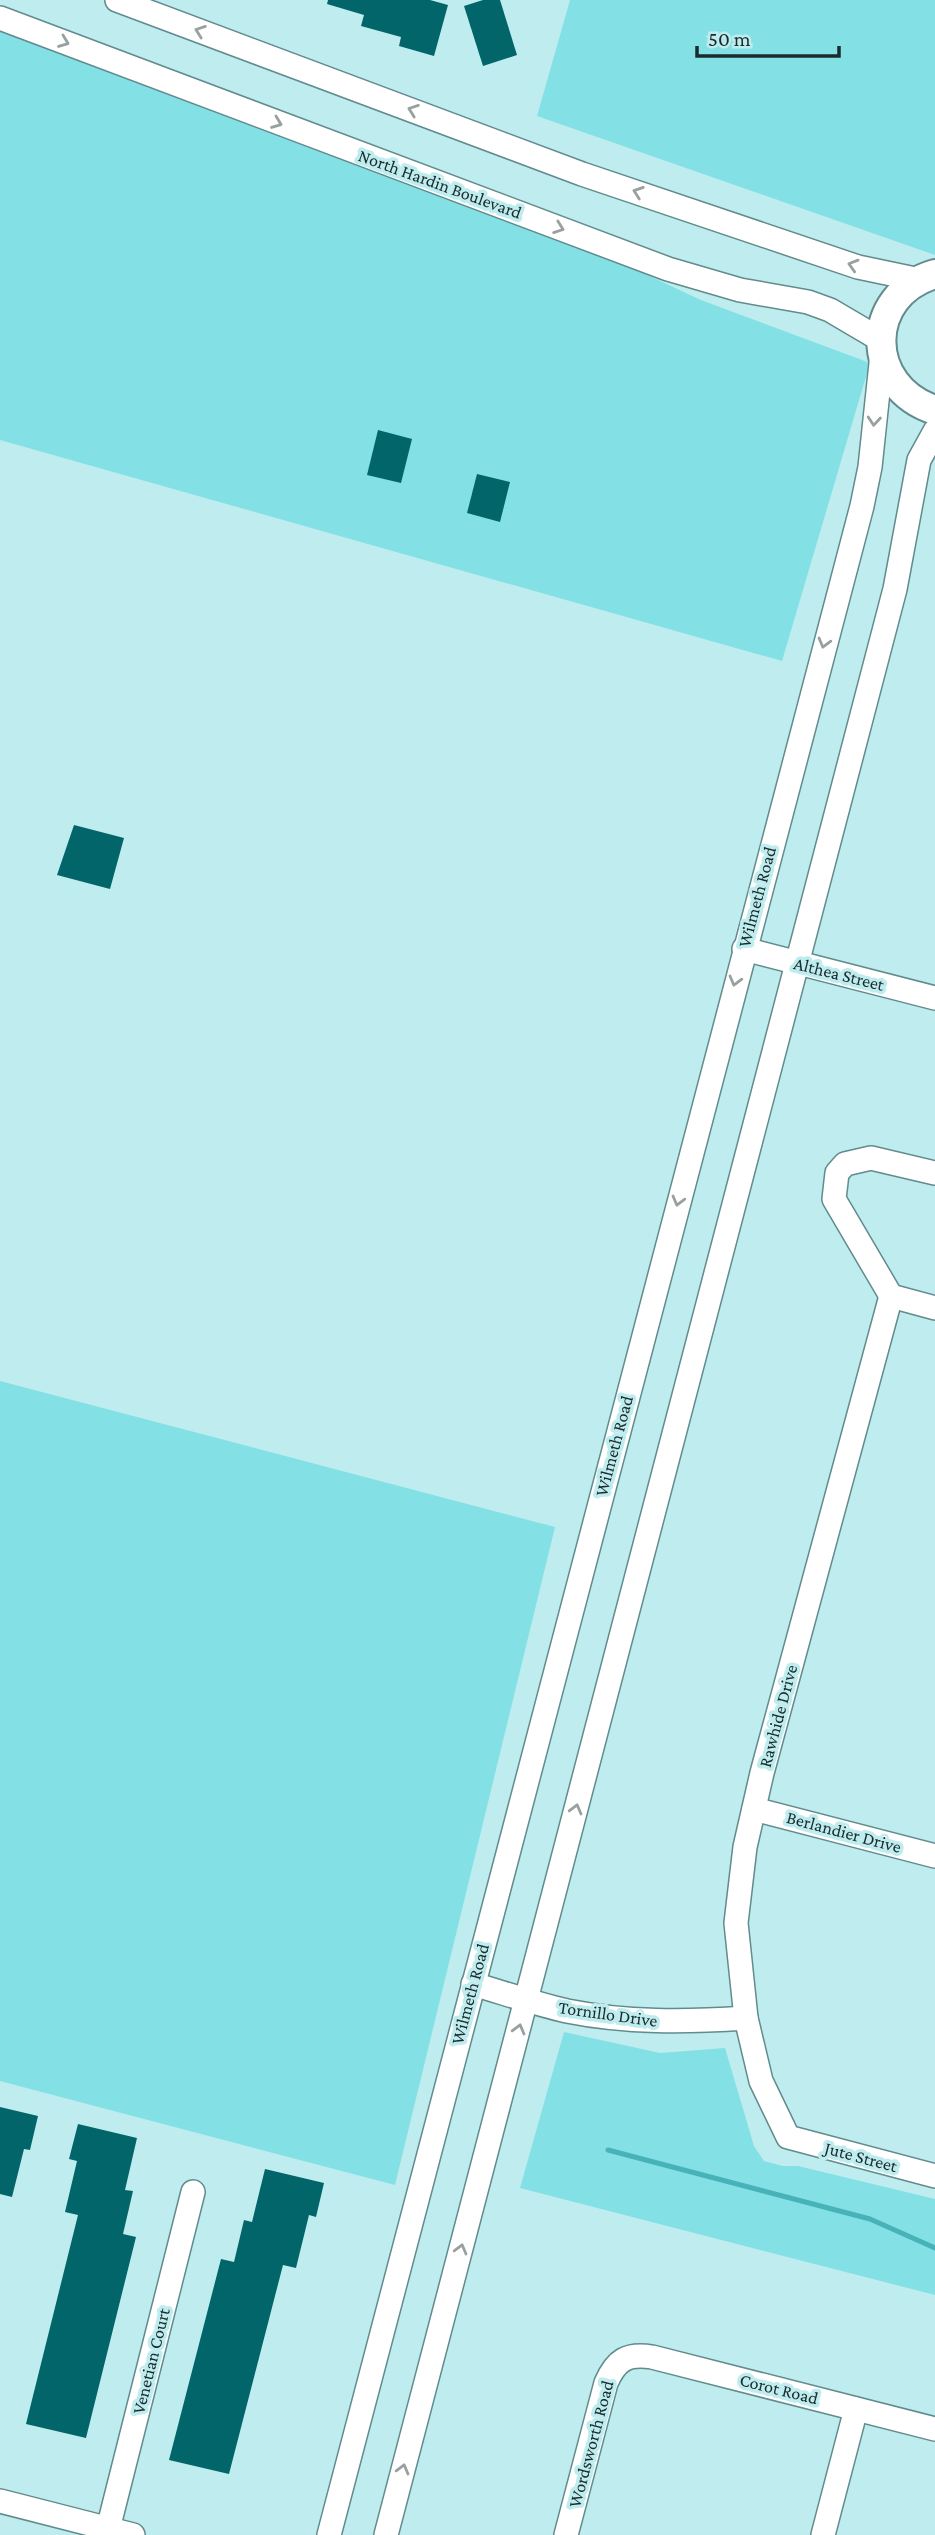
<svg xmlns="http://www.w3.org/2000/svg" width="935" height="2535" font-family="'Crimson Pro',serif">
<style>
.green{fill:#83e1e6}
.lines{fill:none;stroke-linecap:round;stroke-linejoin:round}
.stream{stroke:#47b2b8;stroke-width:5}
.building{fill:#016569}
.minor-casing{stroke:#618b8d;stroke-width:26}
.major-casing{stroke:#618b8d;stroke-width:32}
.minor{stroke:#fff;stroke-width:23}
.major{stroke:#fff;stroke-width:28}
.oneway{stroke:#98a0a0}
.labels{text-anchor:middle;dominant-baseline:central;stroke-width:7;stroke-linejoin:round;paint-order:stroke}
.street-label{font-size:18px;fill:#192b2c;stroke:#bfecee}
</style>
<rect width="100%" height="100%" fill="#bfecee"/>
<g class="green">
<path d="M 570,0 L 935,0 L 935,255 L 537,116 Z"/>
<path d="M 0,16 L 482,198 L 701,300 L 870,363 L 782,661 L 0,440 Z"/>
<path d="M 0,1381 L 555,1527 L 395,2185 L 0,2081 Z"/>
<path d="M 564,2032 L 660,2053 L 725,2048 L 754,2146 L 764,2161 L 783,2166 L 798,2166 L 935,2199 L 935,2295 L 520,2188 Z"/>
</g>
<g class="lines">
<path class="stream" d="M 608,2150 L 870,2219 L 935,2248"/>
</g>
<g class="building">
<path d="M 328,0 L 430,0 L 448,5 L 434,56 L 399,46 L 401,37 L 361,26 L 364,15 L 327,4 Z"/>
<path d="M 483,0 L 500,0 L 517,55 L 483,66 L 464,6 Z"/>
<path d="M 378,430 L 412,439 L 401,483 L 367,475 Z"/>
<path d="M 477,474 L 510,482 L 500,522 L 467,513 Z"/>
<path d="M 74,825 L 124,838 L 110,889 L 57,875 Z"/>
<path d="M 0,2107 L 38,2116 L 30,2150 L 24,2149 L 12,2197 L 0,2194 Z"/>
<path d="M 78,2124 L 137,2138 L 125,2190 L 133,2191 L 123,2234 L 136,2237 L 86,2438 L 26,2424 L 78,2215 L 65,2212 L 77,2161 L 69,2159 Z"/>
<path d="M 265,2169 L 324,2183 L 316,2217 L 309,2215 L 296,2268 L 283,2265 L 229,2474 L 169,2460 L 221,2259 L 234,2262 L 244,2220 L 252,2222 Z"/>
</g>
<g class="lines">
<g class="minor-casing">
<g id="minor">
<path d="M 117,0 L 582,174 L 858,267 L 920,280"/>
<path d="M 0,18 L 668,269 L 740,290 L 808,302 L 830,310 L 881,340"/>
<path d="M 744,949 L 935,998"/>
<path d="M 891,1296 L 762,1773 L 745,1847 L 736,1923 L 746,2018 L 761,2081 L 788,2137 L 935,2176"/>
<path d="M 891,1296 L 834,1199 L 837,1173 L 845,1164 L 871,1158 L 935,1173"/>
<path d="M 891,1296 L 935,1308"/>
<path d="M 754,1809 L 935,1856"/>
<path d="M 473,1984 C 504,1993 536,2004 567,2011 C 627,2023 686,2022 746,2018"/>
<path d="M 0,2501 L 133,2535"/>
<path d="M 108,2529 L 193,2192"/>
<path d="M 329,2535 L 862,506 L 870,467 L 882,354"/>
<path d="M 386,2535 L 895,589 L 919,460 L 935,431"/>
<path d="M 566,2535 L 606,2383 C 616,2360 627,2353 652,2357 L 935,2429"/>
<path d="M 823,2535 L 856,2409"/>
</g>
</g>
<g class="major-casing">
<path id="major" d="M 935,274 C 863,295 864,387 935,410"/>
</g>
<use href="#minor" class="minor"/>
<use href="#major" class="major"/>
</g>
<defs><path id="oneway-chevron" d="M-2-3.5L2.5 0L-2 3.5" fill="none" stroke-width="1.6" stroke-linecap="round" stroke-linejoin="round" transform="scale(1.75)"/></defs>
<g class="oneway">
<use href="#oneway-chevron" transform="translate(200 31) rotate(-160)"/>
<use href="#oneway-chevron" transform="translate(64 42) rotate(21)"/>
<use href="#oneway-chevron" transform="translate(413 110) rotate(-160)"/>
<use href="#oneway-chevron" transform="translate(277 123) rotate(21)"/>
<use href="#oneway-chevron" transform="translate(638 192) rotate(-161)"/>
<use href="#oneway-chevron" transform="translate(559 228) rotate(20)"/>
<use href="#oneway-chevron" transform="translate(853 265) rotate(-164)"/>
<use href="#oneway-chevron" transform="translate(874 421) rotate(95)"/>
<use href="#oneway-chevron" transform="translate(824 643) rotate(105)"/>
<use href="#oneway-chevron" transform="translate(735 981) rotate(105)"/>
<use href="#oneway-chevron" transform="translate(678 1201) rotate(105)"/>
<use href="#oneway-chevron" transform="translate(576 1809) rotate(-75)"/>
<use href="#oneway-chevron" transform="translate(519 2029) rotate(-75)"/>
<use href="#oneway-chevron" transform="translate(461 2249) rotate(-75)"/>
<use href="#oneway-chevron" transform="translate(403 2469) rotate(-75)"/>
</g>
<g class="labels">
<g class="street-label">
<text transform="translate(440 184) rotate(20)">North Hardin Boulevard</text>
<text transform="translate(757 897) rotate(-75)">Wilmeth Road</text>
<text transform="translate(839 974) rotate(14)">Althea Street</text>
<text transform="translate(614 1446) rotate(-75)">Wilmeth Road</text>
<text transform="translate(778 1716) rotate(-75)">Rawhide Drive</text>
<text transform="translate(844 1832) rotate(15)">Berlandier Drive</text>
<text transform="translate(470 1994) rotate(-75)">Wilmeth Road</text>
<text transform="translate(608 2014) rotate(8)">Tornillo Drive</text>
<text transform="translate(861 2157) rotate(15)">Jute Street</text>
<text transform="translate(151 2361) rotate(-76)">Venetian Court</text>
<text transform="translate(779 2389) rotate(14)">Corot Road</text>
<text transform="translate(591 2444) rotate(-75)">Wordsworth Road</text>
</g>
</g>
<path d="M697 46v10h142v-10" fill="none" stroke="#192b2c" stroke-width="3.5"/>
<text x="708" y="46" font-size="21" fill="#192b2c" stroke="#bfecee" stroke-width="5" paint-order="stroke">50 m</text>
</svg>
